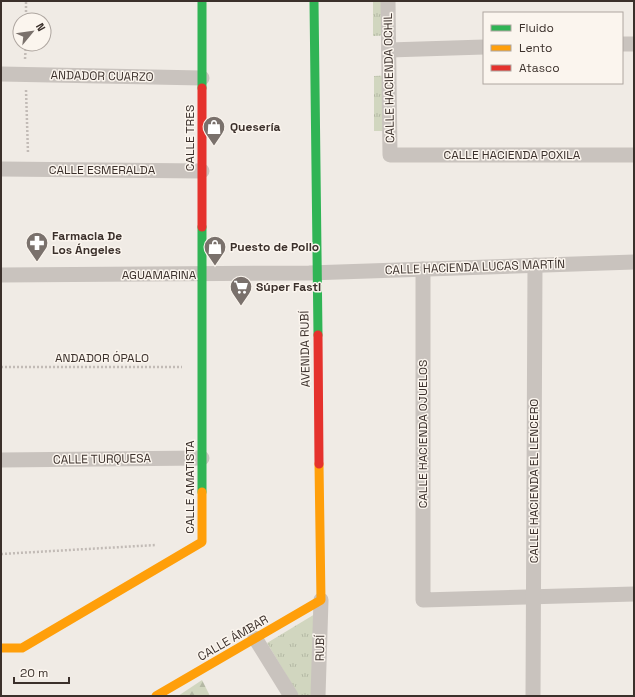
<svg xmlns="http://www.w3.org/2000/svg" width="635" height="697" font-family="'Space Grotesk',sans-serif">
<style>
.grass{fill:url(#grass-tufts)}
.forest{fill:url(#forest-firs)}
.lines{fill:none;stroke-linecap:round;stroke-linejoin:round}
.path{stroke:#c2bbb6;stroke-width:2.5;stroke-dasharray:2 2;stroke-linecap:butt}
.street{stroke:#c9c3be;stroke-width:15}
.fast{stroke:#30b455;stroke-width:9}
.slow{stroke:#ff9f0a;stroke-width:9}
.jam{stroke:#e5322d;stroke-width:9}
.labels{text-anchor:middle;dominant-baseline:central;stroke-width:3;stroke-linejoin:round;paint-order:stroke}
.street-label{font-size:12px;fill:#3b302b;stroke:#fbf5ee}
.poi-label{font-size:12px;font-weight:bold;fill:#3b302b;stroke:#fbf5ee;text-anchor:start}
</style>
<defs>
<pattern id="grass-tufts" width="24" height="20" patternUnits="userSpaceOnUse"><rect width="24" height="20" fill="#d1d6bf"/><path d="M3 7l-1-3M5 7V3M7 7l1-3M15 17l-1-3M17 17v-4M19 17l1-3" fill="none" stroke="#b4b8a4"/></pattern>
<pattern id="forest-firs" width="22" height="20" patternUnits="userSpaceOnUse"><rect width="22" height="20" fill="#d1d6bf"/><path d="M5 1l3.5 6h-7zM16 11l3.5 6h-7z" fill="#b4b8a4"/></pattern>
</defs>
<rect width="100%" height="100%" fill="#f0ebe5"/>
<g class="grass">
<path d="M 373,1 L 393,1 L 394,35 L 373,36 Z"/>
<path d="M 395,75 L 390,131 L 374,131 L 374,76 Z"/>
<path d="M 315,614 L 311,696 L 299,696 L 267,643 Z"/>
</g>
<path class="forest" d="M 202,680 L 210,696 L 178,696 Z"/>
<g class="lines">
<g class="path">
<path d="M 26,20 L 26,1"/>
<path d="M 25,59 L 26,44"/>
<path d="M 26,90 L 28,153"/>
<path d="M 1,367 L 182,367"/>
<path d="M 1,554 L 156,545"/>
</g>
<g class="street">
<path d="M 388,1 L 390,155 L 634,155"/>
<path d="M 622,44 L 634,44"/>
<path d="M 389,50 L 484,47"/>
<path d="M 1,74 L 202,78"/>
<path d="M 1,169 L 202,171"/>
<path d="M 423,269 L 423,600 L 634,594"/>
<path d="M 1,275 L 309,273 L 634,262"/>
<path d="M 1,460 L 202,458"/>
<path d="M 255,638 L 291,696"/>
<path d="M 318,696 L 321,600"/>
<path d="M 533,696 L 535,265"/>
</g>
<g class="fast">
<path d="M 202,1 L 202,88"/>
<path d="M 314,1 L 318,335"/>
<path d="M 202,227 L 202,492"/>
</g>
<g class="slow">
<path d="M 1,648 L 22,648 L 202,542 L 202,492"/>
<path d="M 156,696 L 321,600 L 319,464"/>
</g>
<g class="jam">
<path d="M 202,88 L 202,227"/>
<path d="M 318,335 L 319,464"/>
</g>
</g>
<defs>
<g id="shop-pin" transform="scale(1.15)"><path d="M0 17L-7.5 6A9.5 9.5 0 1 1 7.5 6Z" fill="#7a716c" stroke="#fbf5ee"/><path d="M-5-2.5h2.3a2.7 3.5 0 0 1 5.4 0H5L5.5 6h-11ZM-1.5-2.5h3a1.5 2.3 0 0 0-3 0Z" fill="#fff"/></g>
<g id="pharmacy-pin" transform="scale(1.15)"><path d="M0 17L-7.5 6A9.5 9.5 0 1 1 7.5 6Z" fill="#7a716c" stroke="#fbf5ee"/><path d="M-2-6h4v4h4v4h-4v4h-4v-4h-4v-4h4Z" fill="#fff"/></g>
<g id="supermarket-pin" transform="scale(1.15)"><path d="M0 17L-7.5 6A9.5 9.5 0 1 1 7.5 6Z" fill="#7a716c" stroke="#fbf5ee"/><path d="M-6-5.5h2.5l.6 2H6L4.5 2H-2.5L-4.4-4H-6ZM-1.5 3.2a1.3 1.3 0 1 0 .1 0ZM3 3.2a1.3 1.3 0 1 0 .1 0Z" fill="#fff"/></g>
</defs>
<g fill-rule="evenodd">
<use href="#shop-pin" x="214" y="127"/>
<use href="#pharmacy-pin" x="37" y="243"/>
<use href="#shop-pin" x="215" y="247"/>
<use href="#supermarket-pin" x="241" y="287"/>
</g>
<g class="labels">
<g class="street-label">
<text transform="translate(102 76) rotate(1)">ANDADOR CUARZO</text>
<text transform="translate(389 78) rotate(-91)">CALLE HACIENDA OCHIL</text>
<text transform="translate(190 138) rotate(-90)">CALLE TRES</text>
<text x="512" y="155">CALLE HACIENDA POXILA</text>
<text x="102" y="170">CALLE ESMERALDA</text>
<text transform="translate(475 267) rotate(-2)">CALLE HACIENDA LUCAS MARTÍN</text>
<text x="159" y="275">AGUAMARINA</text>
<text transform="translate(305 349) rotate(-91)">AVENIDA RUBÍ</text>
<text x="102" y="358">ANDADOR ÓPALO</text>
<text transform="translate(423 434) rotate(-90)">CALLE HACIENDA OJUELOS</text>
<text transform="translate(102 459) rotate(-1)">CALLE TURQUESA</text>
<text transform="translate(534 481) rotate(-90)">CALLE HACIENDA EL LENCERO</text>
<text transform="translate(190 487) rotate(-90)">CALLE AMATISTA</text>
<text transform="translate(233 638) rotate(-30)">CALLE ÁMBAR</text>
<text transform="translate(320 648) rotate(-89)">RUBÍ</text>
</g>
<g class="poi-label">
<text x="230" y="127">Quesería</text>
<text x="52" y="236">Farmacia De<tspan x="52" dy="14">Los Ángeles</tspan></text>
<text x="230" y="247">Puesto de Pollo</text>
<text x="256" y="287">Súper Fasti</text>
</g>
</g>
<rect width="635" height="697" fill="none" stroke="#3b302b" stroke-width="4"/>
<rect x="483" y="12" width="140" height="72" fill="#fbf5ee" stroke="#aea6a0"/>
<rect x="491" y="25" width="20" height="6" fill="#30b455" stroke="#aea6a0"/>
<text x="519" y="32" font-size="12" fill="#3b302b">Fluido</text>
<rect x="491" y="45" width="20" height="6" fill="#ff9f0a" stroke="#aea6a0"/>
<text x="519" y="52" font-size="12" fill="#3b302b">Lento</text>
<rect x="491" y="65" width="20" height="6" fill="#e5322d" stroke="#aea6a0"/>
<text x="519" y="72" font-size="12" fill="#3b302b">Atasco</text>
<g transform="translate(32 32) rotate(61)"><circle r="19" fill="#fbf5ee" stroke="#aea6a0"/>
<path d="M0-3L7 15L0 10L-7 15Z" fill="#7a716c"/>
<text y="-6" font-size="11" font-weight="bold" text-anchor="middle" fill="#3b302b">N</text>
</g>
<path d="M14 677v6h55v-6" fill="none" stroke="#3b302b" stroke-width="2"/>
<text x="20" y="677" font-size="12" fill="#3b302b" stroke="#fbf5ee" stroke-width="3" paint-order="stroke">20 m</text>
</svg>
